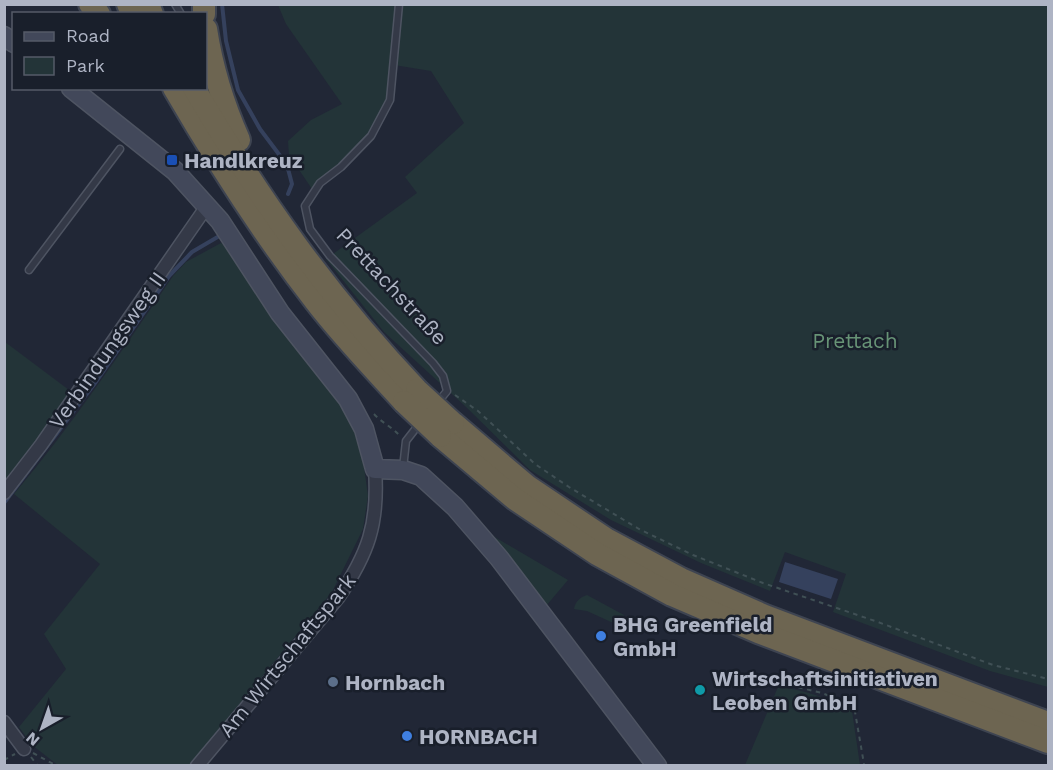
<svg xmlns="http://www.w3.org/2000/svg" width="1053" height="770" font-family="'Work Sans',sans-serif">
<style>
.green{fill:#233438}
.water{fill:#35415d}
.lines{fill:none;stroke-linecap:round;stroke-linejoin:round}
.stream{stroke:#35415d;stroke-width:4}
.lane-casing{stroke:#4e5462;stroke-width:9}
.street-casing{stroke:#4e5462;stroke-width:15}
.secondary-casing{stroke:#4e5462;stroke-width:21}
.highway-casing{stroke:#3e4451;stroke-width:26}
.path{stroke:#405055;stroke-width:2;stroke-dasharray:4.5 4.5;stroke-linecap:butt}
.lane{stroke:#343947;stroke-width:6}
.street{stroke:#343947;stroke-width:12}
.secondary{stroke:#42485a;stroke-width:18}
.highway{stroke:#6d6551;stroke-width:22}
.highway-bridge-casing{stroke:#3e4451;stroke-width:26;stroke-linecap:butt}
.highway-bridge{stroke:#6d6551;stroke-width:22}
.transit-dot{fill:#1a4fb4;stroke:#191f2b;stroke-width:2}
.shop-dot{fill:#3f7fe0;stroke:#191f2b;stroke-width:2}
.service-dot{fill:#5c6f8a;stroke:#191f2b;stroke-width:2}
.culture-dot{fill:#0f9aa8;stroke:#191f2b;stroke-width:2}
.labels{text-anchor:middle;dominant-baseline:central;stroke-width:5;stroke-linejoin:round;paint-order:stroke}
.poi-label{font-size:21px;font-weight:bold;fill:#aeb4c4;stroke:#191f2b;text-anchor:start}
.street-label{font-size:21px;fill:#aeb4c4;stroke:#191f2b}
.park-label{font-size:21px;fill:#679376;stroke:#191f2b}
</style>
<rect width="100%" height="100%" fill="#212736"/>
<g class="green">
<path d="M 278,5 L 1048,5 L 1048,687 L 990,671 L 833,612 L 846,574 L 785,552 L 770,591 L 701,563 L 611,520 L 530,470 L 465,406 L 384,332 L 326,259 L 417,193 L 405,177 L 464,123 L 431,71 L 394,65 L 390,100 L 371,136 L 314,192 L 289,155 L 288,141 L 311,120 L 342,104 L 286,24 Z"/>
<path d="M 221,243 L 226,244 L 335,393 L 361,445 L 368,496 L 363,529 L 332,592 L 189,765 L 59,766 L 32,745 L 19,727 L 66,669 L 44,634 L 100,564 L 14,494 C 72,425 122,351 173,276 L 186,262 Z"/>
<path d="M 5,342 L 73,393 L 5,488 Z"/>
<path d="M 493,536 L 568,580 L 546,606 L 491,538 Z"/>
<path d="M 587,595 L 624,615 L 626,622 L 622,627 L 587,611 L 574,609 C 575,602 580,597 587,595 Z"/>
<path d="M 778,687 C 807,690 826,698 852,711 L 860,765 L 745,765 Z"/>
</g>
<path class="water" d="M 785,562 L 838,579 L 831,599 L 779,582 Z"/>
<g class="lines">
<g class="stream">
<path d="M 222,4 L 226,41 L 238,90 L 260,129 L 287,165 L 292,184 L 288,194"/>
<path d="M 4,503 L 95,383 L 169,276 L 192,252 L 221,235"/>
</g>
<g class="lane-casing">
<g id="lane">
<path d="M 175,4 L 181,14"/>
<path d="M 399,4 L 390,100 L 371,136 L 341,167 L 320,183 L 305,206 L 310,229 L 330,256 L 433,363 L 443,376 L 447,391 L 438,402"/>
<path d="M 29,270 L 120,149"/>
<path d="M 403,468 L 406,441 L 420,423"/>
</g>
</g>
<g class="street-casing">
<g id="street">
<path d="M 4,493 L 41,445 L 207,206"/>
<path d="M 4,722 L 24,749"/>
<path d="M 197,766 L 338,598 C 368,554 379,524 375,469"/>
</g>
</g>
<g class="secondary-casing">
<g id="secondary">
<path d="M 4,36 L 14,43"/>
<path d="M 71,88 L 175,171 L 220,221 L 280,313 L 348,399 L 364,429 L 375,469 L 403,470 L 421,476 L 455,507 L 499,558 L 657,766"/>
</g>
</g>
<g class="highway-casing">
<g id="highway">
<path d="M 90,4 L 99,14"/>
<path d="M 128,4 L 132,14"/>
<path d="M 148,4 L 152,14"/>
<path d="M 204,4 L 204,14"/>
<path d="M 206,29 C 212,68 223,104 239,140"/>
<path d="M 174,88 C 217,162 263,234 316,302 C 343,337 374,369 404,402"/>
<path d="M 194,88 C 259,199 328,296 417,390"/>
<path d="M 453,423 L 527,486 L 606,539 L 681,579 L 765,616 L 1048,723"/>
<path d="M 440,436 L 515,499 L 597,554 L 672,595 L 758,632 L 1048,742"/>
</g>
</g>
<g class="path">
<path d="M 455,395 L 478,411 L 535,464 L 569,487 L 639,529 L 693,555 L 763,583 L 878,622 L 993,665 L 1048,679"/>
<path d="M 374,414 C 382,423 391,426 399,435"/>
<path d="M 772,681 L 822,693 L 854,706 L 864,764"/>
<path d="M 33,753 L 57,766"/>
<path d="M 31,757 L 38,766"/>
<path d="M 4,760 L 15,754"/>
</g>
<use href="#lane" class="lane"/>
<use href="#street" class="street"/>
<use href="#secondary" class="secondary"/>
<use href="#highway" class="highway"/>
<g class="highway-bridge-casing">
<g id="highway-bridge">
<path d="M 417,390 L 453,423"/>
<path d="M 404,402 L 440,436"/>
</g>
</g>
<use href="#highway-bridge" class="highway-bridge"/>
</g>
<rect class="transit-dot" x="166" y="154" width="12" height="12" rx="3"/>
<g class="shop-dot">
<circle cx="601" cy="636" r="6"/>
<circle cx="407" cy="736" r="6"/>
</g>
<circle class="service-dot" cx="333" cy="682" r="6"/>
<circle class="culture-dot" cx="700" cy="690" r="6"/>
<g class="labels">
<g class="poi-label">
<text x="184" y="160">Handlkreuz</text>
<text x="613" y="624">BHG Greenfield<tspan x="613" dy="24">GmbH</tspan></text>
<text x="712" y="678">Wirtschaftsinitiativen<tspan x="712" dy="24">Leoben GmbH</tspan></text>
<text x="345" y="682">Hornbach</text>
<text x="419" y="736">HORNBACH</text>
</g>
<g class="street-label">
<text transform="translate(392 286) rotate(47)">Prettachstraße</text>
<text transform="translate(107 350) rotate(-55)">Verbindungsweg II</text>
<text transform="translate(287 655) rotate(-51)">Am Wirtschaftspark</text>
</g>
<g class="park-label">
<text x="855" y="340">Prettach</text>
</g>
</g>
<rect width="1053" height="770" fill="none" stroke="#aeb4c4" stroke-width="12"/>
<rect x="12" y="12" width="195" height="78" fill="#191f2b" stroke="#555b68" stroke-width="1.5"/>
<rect x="24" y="32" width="30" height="9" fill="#42485a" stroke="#555b68" stroke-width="1.5"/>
<text x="66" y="42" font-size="18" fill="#aeb4c4">Road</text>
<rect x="24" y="57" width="30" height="18" fill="#233438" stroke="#555b68" stroke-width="1.5"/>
<text x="66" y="72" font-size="18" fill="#aeb4c4">Park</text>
<g transform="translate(42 728) rotate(220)" stroke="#191f2b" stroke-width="4.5" paint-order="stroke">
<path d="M0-4.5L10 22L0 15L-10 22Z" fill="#aeb4c4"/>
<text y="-9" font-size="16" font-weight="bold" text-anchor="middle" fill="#aeb4c4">N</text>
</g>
</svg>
